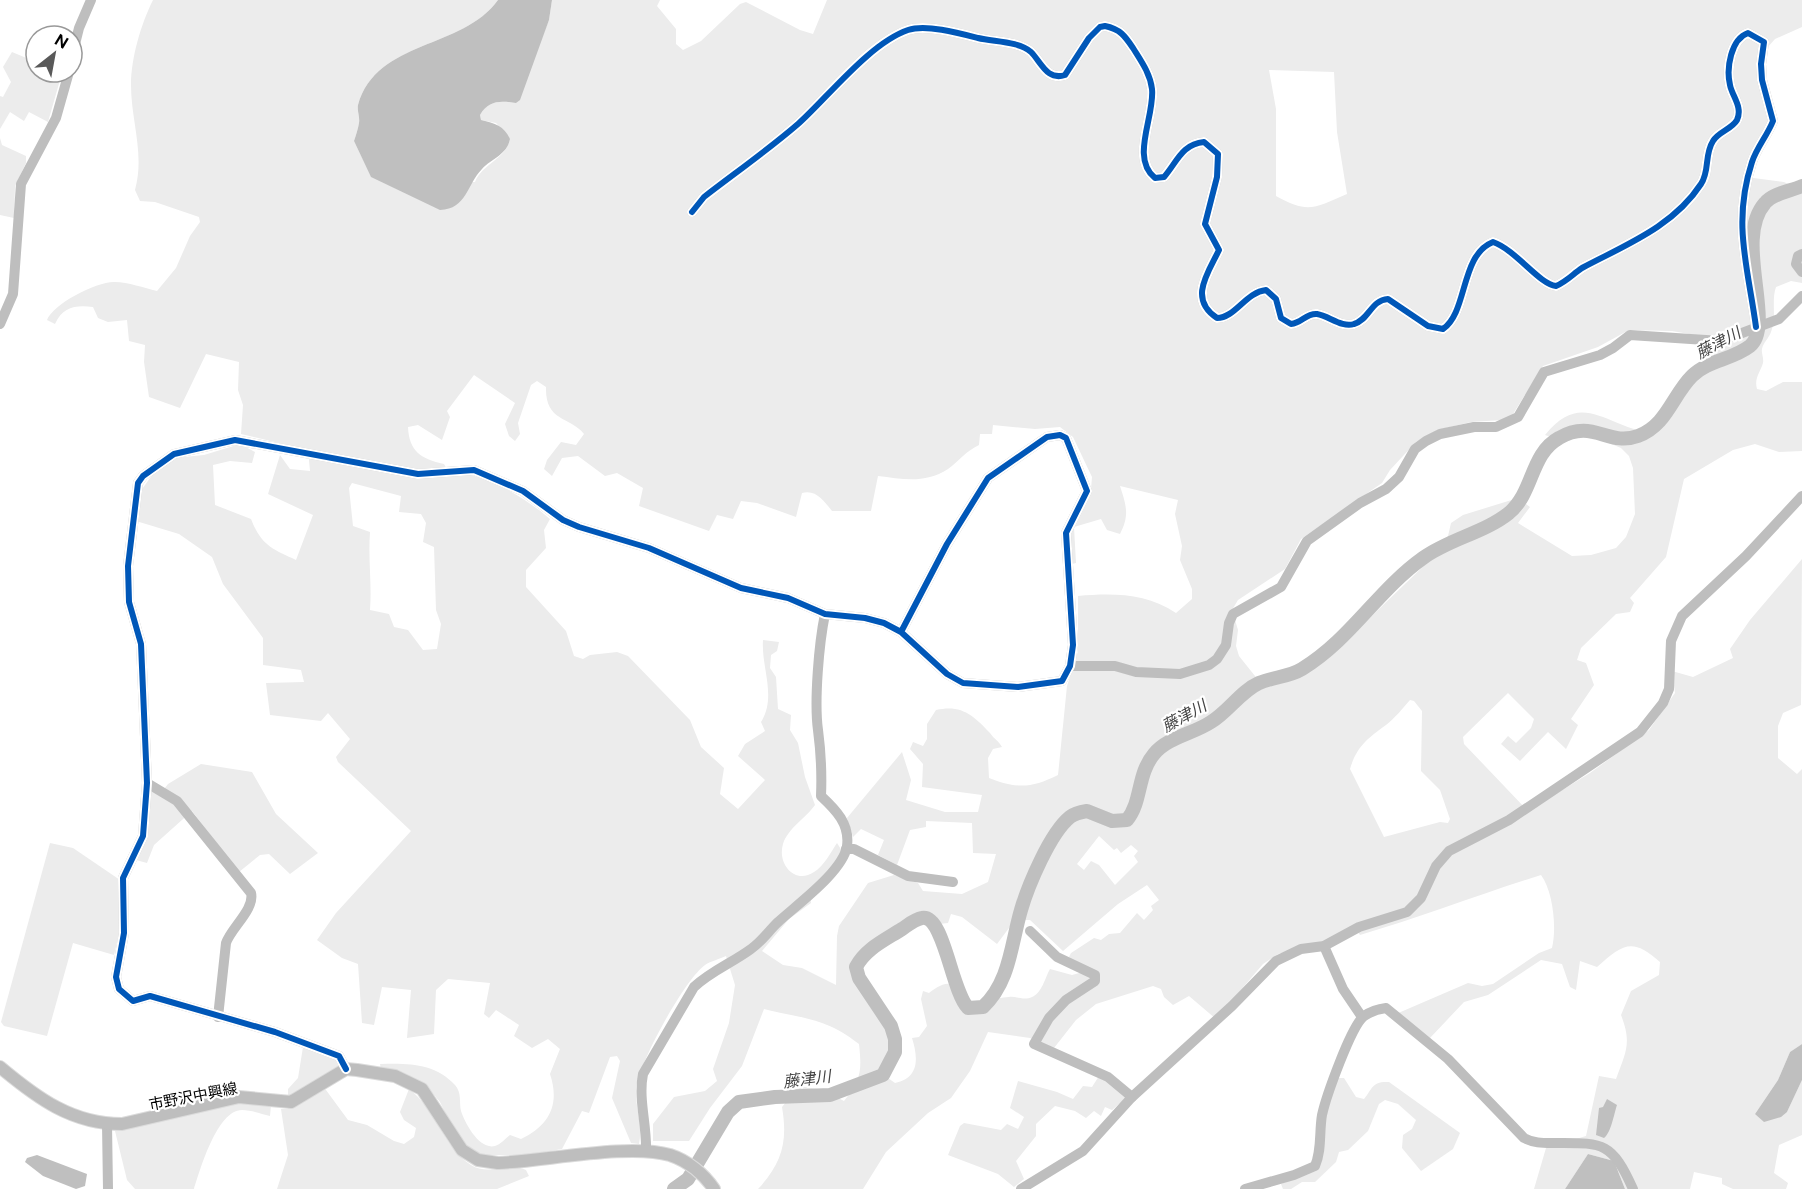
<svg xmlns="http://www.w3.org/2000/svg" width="1802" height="1189" font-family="'Public Sans','Noto Sans JP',sans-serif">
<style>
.green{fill:#ececec;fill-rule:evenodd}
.water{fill:#bfbfbf}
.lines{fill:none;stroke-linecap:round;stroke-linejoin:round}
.river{stroke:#bfbfbf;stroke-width:14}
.major-casing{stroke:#dbdbdb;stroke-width:14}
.minor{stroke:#bebebe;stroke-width:10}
.major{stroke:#bebebe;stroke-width:12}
.cycleway-casing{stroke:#fff;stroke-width:10}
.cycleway{stroke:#0057b8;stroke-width:6}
.labels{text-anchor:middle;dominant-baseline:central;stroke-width:4.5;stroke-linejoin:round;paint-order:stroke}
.street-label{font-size:15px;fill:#000;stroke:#fff}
.water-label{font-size:16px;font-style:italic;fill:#444;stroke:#fff}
</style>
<rect width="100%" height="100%" fill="#fff"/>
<g class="green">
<path d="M 153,0 L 498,0 C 462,50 377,39 358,105 C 357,111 360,117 359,123 C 358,129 356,135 354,141 L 371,176 L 475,182 C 482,164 507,158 510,139 L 496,123 L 481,120 L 480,115 C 489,100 499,101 516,103 L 549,20 L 552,0 L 660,0 L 657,6 L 676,29 L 676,44 L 683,50 L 701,41 L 740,4 L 746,2 L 800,30 L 813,34 L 827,0 L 1802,0 L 1802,27 L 1775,39 L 1767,48 L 1760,49 L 1771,120 L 1746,177 L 1784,182 L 1792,186 L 1802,180 L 1802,283 L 1791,281 L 1776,287 C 1771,301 1777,317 1771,332 C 1769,338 1763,343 1762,349 C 1761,353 1764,358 1763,363 C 1760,373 1754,378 1757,389 L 1766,391 L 1783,382 L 1802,382 L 1802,451 L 1779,452 L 1755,444 L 1733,450 L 1684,479 L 1666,557 L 1630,598 L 1634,603 L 1630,612 L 1616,614 L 1581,648 L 1577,660 L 1586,663 L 1594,685 L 1571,719 L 1578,725 L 1566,749 L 1548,732 L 1520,761 L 1501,744 L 1508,736 L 1516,743 L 1531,728 L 1534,719 L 1508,693 L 1463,737 L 1464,744 L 1528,811 L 1590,773 L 1649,730 L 1675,693 L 1672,671 L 1693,677 L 1733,658 L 1730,649 L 1750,620 L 1802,559 L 1801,705 L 1783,713 L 1778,726 L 1778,758 L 1797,774 L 1802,769 L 1802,1044 L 1790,1052 L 1778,1080 L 1755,1114 L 1787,1112 L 1802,1080 L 1802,1135 L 1779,1145 L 1774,1173 L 1788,1183 L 1786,1189 L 1733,1189 L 1722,1184 L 1722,1178 L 1694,1172 L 1690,1189 L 1625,1189 L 1614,1161 L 1588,1154 L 1565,1189 L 1534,1189 L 1546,1148 L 1586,1136 L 1599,1076 L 1616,1079 C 1626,1052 1632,1043 1621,1015 L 1631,991 L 1659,975 L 1660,962 C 1632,937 1623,944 1597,967 L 1580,961 L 1576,990 L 1570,987 L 1562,964 L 1541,960 L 1488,995 L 1464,1002 L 1430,1038 L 1396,1014 L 1468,983 L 1482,986 L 1493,984 L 1539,953 L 1552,948 C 1557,928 1553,891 1541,875 C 1480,894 1421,917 1360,935 L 1353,926 L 1330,939 L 1278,954 L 1263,964 L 1216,1019 L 1189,996 L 1173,1005 L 1164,997 L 1161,989 L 1153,986 L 1096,1004 L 1076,1020 L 1054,1048 L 1030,1038 L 988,1032 L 970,1071 L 951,1098 L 928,1113 L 886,1152 L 863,1189 L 758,1189 C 782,1163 788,1142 782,1107 L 799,1086 L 823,1090 L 844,1101 C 861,1079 862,1072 859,1044 C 824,1017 804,1019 764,1009 L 742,1066 L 710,1108 L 689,1141 L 653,1141 L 653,1124 L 674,1097 L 705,1091 L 717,1081 L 713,1069 L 729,1023 L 735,985 L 726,956 C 720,959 711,961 705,965 C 685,979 638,1064 636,1089 C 635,1107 643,1125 639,1144 L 631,1143 L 612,1098 L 620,1061 L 617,1056 L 610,1057 L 589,1113 L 582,1111 L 562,1149 L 526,1155 L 477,1155 L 458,1139 L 440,1102 L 426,1085 L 406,1075 L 381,1069 L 380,1064 C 407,1063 435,1063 455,1085 C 462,1093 459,1102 461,1111 C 465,1123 479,1150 495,1146 C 500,1145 506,1138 510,1135 L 521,1139 C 550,1125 560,1104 550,1074 L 560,1049 L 548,1039 L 532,1048 L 514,1036 L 519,1025 L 496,1010 L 489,1018 L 484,1014 L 490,983 L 448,979 L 436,990 L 434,1034 L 407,1038 L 411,990 L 382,987 L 374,1025 L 362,1023 L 358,964 L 342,958 L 317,940 L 336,913 L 411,831 L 338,762 L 336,757 L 350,739 L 328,713 L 321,721 L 270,715 L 266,683 L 304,682 L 301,670 L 263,665 L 263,638 L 223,584 L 212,557 L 179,534 L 136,521 L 140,492 L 155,471 L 174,458 L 204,455 L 240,444 L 255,452 L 252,463 L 230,461 L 213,465 L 215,505 L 251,519 C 261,545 272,549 296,560 L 313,515 L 268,494 L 280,455 L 290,469 L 310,471 L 308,450 L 241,434 L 243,405 L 238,390 L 239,362 L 206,354 L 180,408 L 149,397 L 144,362 L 145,345 L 129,341 L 127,320 L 108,322 L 98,318 L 93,307 C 75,305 63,307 55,324 L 47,320 C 53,304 97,281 115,282 C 128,282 144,288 157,291 L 176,268 L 190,236 L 200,222 L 199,217 L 155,202 L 140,201 L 135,190 C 145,154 131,121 131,85 C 131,58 141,24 153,0 ZM 1269,70 L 1334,72 L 1337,132 L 1347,194 C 1315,208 1308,214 1276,196 L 1276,109 ZM 1629,330 L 1672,331 L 1707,337 C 1703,373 1678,407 1652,432 C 1609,430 1583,387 1545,435 L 1566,442 L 1585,433 L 1621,448 L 1629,456 L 1633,468 L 1635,514 L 1626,537 L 1616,548 L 1591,555 L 1572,556 L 1518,523 L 1530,507 L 1518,498 L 1463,515 L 1451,523 L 1448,536 L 1432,558 L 1329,657 L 1294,678 L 1263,686 L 1239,656 L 1236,646 L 1238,630 L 1232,610 L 1238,600 L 1285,569 L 1301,539 L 1382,483 L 1390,470 L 1416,442 L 1437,430 L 1471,422 L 1502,420 L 1513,414 L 1543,366 L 1598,347 ZM 474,375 L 515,403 L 505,424 L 509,436 L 515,441 L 520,434 L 518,423 L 531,385 L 537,381 L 546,387 C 545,422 569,416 584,434 L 576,445 L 561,442 L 547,460 L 544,469 L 552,476 L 562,458 L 578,456 L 605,476 L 617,473 L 643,488 L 639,506 L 709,531 L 717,515 L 733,519 L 741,501 L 757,503 L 796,517 L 802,493 C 816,489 824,501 832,511 L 871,511 L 878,476 C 903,479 925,484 948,469 C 959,461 966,451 979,445 L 980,434 L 992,434 L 993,425 L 1035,429 L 1060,427 L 1073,437 L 1092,477 L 1091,489 L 1069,535 L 1072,564 L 1076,563 L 1074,527 L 1101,519 L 1107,530 L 1120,534 C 1130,515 1126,505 1120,486 L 1178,500 L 1175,514 L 1182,546 L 1180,560 L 1192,589 L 1192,599 L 1176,613 C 1146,593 1113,593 1078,596 L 1078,651 L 1067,686 L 1058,775 C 1032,788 1017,789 989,778 L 988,758 L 993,749 L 1002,747 C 999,741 994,739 990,733 C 974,716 962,704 936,710 L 927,724 L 927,739 L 923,746 L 913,742 L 910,749 L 923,764 L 922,787 L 982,795 L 978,812 L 945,812 L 906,800 L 911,780 L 902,752 L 847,818 L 853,837 L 861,829 L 884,840 L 878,855 L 897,865 L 910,830 L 926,827 L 926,821 L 972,823 L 973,853 L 996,854 L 988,882 L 962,894 L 923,891 L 918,883 L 894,875 L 868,883 L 839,926 L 837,936 L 836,985 L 802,968 L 783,965 L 762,951 L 789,919 L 811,903 L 809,890 L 834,865 L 842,851 L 837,843 C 831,852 824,866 814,872 C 795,885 777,864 783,844 C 788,828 805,819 815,805 L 805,777 L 798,743 L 790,730 L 791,715 L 778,709 L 776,677 L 770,668 L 771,655 L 777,651 L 779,642 L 763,640 C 761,667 777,697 761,722 L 765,731 L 745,744 L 738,756 L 765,780 L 738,809 L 720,794 L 724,768 L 701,747 L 690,720 L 628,656 L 617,652 L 590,655 L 583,659 L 574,656 L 566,631 L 526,587 L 526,570 L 546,548 L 544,530 L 550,519 C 532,503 495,479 470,475 C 465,474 457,476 451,476 L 444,464 C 421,459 409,451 408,427 L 418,425 L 442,440 L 450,417 L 447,411 ZM 352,483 L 401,496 L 399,512 L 421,514 L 426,523 L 423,542 L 434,547 L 436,610 L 441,624 L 437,649 L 423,650 L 408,630 L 394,627 L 389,614 L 370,610 C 372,584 368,559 370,532 L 353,526 L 349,488 ZM 1410,700 L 1414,701 L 1422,711 L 1421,771 L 1440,790 L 1450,819 L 1448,823 L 1440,822 L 1384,837 L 1350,769 C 1357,746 1367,739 1386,725 C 1395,718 1403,708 1410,700 ZM 1099,836 L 1114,850 L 1117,848 L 1121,853 L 1131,845 L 1138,851 L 1134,856 L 1138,862 L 1115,885 L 1099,865 L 1091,861 L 1084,870 L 1077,864 ZM 1147,885 L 1159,900 L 1151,906 L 1153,910 L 1144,920 L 1137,913 L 1120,933 L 1109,934 L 1101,940 L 1094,938 L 1071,953 L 1069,957 L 1083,972 L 1072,975 L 1050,969 C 1045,978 1042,993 1032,997 C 1024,1001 1017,996 1009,997 C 982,998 974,1017 959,984 C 945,982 939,985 929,993 L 923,991 L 921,999 L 927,1026 L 919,1037 L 912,1038 C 918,1057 920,1078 895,1083 L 881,1073 C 908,1035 877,1007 855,975 C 855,967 857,959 863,953 C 871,944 911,916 923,915 C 931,915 935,918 939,924 L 948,923 L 951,914 L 962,917 L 997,944 L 1015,920 L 1030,920 L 1063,951 L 1118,904 Z"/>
<path d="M 12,52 L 36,62 L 36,72 L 62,73 L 48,122 L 29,112 L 24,121 L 10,112 L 0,129 L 0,96 L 3,97 L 11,82 L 3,67 Z"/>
<path d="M 0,138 L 2,145 L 26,156 L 26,163 L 15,186 L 14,218 L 0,215 Z"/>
<path d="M 201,764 L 252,772 L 276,814 L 318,853 L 290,874 L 269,854 L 260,855 L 239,872 L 192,811 L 154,845 L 147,863 L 136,860 L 147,791 L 161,793 L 168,784 Z"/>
<path d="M 50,843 L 73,848 L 120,880 L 120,930 L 114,955 L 73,943 L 47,1036 L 4,1026 L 1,1022 Z"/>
<path d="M 303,1047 L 335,1058 L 339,1067 L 316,1083 L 326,1090 L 348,1120 L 367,1125 L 394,1141 L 404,1144 L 414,1137 L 416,1128 L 404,1120 L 400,1112 L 409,1089 C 436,1109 443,1147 471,1165 C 488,1176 509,1162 526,1170 L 529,1176 L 497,1189 L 277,1189 L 288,1155 L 281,1109 L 288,1109 L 288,1089 L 298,1078 Z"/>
<path d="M 1099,1076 L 1127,1097 L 1112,1110 L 1105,1107 L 1101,1116 L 1094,1111 L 1086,1118 L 1075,1111 L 1055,1106 L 1036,1124 L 1036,1136 L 1016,1161 L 1024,1179 L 1014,1187 L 998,1174 L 948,1155 L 960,1126 L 964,1123 L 1001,1130 L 1007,1124 L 1018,1129 L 1024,1117 L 1010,1108 L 1018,1081 L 1057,1092 L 1073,1099 L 1083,1086 L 1092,1087 Z"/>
<path d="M 1338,1078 L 1344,1078 L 1356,1097 L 1364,1099 C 1373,1088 1372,1081 1389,1082 L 1460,1133 L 1453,1149 L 1421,1171 L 1402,1148 L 1403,1135 L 1412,1129 L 1416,1120 L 1398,1104 L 1385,1100 L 1379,1104 L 1368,1131 L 1348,1150 L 1339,1152 L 1336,1162 L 1315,1182 L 1302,1182 L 1291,1189 L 1283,1189 L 1281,1184 L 1314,1170 L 1325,1116 Z"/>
<path d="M 241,1100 L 271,1105 L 270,1116 C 261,1114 251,1110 242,1110 C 217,1110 200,1170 194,1189 L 135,1189 L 127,1180 L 115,1131 Z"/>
</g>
<g class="water">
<path d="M 498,0 L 552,0 L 549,20 L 520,100 L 516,103 C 500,101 489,100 480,115 L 481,120 C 495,123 504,126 510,139 C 507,155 492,158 482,169 C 467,184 467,209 440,210 L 371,177 L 354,141 C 356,135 358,129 359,123 C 360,117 357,111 358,105 C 377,39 462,50 498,0 Z"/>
<path d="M 1802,1044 L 1802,1080 L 1787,1112 L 1781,1117 L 1764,1122 L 1755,1114 L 1778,1080 L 1790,1052 Z"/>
<path d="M 1607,1099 L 1617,1105 C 1614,1114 1611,1133 1604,1138 L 1596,1135 L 1599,1108 L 1603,1107 Z"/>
<path d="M 1588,1154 L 1614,1161 L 1625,1189 L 1565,1189 Z"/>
<path d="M 37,1155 L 87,1174 L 85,1186 L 76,1189 L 43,1176 L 25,1162 L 27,1158 Z"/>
</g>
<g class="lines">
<path class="river" d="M 674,1189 L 688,1179 L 728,1112 L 739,1102 L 775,1097 L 830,1095 L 883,1075 L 895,1052 L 895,1039 L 891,1026 L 859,978 L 856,967 C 865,949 885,940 902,929 C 908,925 915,919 922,918 C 944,914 951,990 968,1008 L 983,1007 C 1010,982 1011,944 1021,910 C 1028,886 1050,833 1070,817 C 1075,813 1081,812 1087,811 L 1112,821 L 1127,820 C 1142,802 1137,774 1154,754 C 1168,737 1193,734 1211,722 C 1228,712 1241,691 1259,683 C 1273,677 1289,677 1302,669 C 1350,640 1378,590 1423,558 C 1449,539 1484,533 1509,513 C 1534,492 1530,454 1559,438 C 1593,418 1608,447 1638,436 C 1667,425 1672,396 1692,376 C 1708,360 1732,360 1750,346 C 1776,324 1733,239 1765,203 C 1773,193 1791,191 1802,186"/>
<g class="major-casing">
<path id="major" d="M 0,1067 C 37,1098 72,1124 122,1124 L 239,1097 L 291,1102 L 346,1069 L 357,1070 L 395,1076 L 422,1089 L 462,1150 L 478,1160 L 498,1163 C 545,1161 629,1143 670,1155 C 688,1161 704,1174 714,1189"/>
</g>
<g class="minor">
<path d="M 72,56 L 79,28 L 91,0"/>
<path d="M 692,212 L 704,197 C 735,173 768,150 798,124 C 828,97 870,43 908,30 C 926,24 959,33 978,38 C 994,42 1018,41 1031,52 C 1041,62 1047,81 1065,75 L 1089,38 L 1100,27 L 1105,26 C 1120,29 1125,36 1133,48 C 1141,61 1150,73 1152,89 C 1155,116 1130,158 1155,178 L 1164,177 C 1177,162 1182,144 1204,142 L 1218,154 L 1217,177 L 1205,224 L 1219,250 C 1208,273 1188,299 1217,318 C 1235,318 1246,292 1266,290 L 1276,299 L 1281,318 L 1291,324 C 1302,323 1306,313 1317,314 C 1329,316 1342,328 1354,324 C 1369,320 1371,300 1388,299 L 1428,326 L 1443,329 C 1468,312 1460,255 1493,242 C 1516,250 1539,284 1556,286 C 1566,282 1573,274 1582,268 C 1625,245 1673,227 1701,184 C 1710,171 1704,155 1713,141 C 1718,132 1732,129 1737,120 C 1743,107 1732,96 1730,85 C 1726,68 1731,39 1748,33 L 1764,42 L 1761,64 L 1762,80 L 1773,121 C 1767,136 1757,147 1752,162 C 1732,223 1748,267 1756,327"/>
<path d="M 1802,254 L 1798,256 L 1796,264 L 1802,272"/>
<path d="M 0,324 L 13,294 L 21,184 L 56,118 L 69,72"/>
<path d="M 1070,666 L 1115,666 L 1136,672 L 1180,674 L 1209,665 L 1217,659 L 1226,645 L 1229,623 L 1233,614 L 1281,587 L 1307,541 L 1360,503 L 1386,489 L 1399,477 L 1415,449 L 1426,441 L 1440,434 L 1474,427 L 1496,427 L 1518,417 L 1544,372 L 1600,355 L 1613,348 L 1630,335 L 1721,341 L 1779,319 L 1802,296"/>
<path d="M 147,783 L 177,801 L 251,893 C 255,909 231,928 226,943 L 218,1017"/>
<path d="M 846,849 L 854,849 L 908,876 L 953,882"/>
<path d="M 1030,931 L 1057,957 L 1095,975 L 1095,981 L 1066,1000 L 1049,1018 L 1034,1044 L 1108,1077 L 1132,1097"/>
<path d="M 1324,946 L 1343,989 L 1362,1017"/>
<path d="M 346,1069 L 339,1056 L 275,1032 L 150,996 L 133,1001 L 119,989 L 116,977 L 124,933 L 123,878 L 143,836 L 147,783 L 141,644 L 129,602 L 128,566 L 138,483 L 143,476 L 174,454 L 235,440 L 418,474 L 474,470 L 523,491 L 563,520 L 579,527 L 649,548 L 741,588 L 788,598 L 825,614 L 865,618 L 884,623 L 901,632 L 947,674 L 963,683 L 1018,687 L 1062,681 L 1070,666 L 1073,645 L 1066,533 L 1087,491 L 1066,438 L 1060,435 L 1047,437 L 988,478 L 947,544 L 901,632"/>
<path d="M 107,1124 L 108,1189"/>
<path d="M 646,1151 C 647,1125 638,1099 643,1074 L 694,987 C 711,971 732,963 751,949 C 761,942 768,932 777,923 C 795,906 843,872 847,846 C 850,824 836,810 821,796 C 822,773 821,753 818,730 C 814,701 819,643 825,614"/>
<path d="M 1021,1189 L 1083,1151 L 1132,1097 L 1232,1006 L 1276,961 L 1301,949 L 1324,946 L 1359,927 L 1407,912 L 1421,898 L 1436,866 L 1449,851 L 1509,820 L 1640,732 L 1663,703 L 1669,689 L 1671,641 L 1682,616 L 1746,556 L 1802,496"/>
<path d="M 1245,1189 L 1294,1175 L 1315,1166 C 1322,1150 1319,1132 1322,1115 C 1326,1097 1351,1026 1364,1016 C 1370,1012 1378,1009 1386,1008 L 1448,1059 L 1524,1138 C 1533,1143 1542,1143 1552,1143 C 1602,1143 1611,1140 1633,1189"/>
</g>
<use href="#major" class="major"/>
<g class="cycleway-casing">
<g id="cycleway">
<path d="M 692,212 L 704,197 C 735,173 768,150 798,124 C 828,97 870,43 908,30 C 926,24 959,33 978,38 C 994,42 1018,41 1031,52 C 1041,62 1047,81 1065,75 L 1089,38 L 1100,27 L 1105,26 C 1120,29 1125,36 1133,48 C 1141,61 1150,73 1152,89 C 1155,116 1130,158 1155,178 L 1164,177 C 1177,162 1182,144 1204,142 L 1218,154 L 1217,177 L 1205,224 L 1219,250 C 1208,273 1188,299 1217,318 C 1235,318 1246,292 1266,290 L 1276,299 L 1281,318 L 1291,324 C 1302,323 1306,313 1317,314 C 1329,316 1342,328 1354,324 C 1369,320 1371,300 1388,299 L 1428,326 L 1443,329 C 1468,312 1460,255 1493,242 C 1516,250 1539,284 1556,286 C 1566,282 1573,274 1582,268 C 1625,245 1673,227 1701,184 C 1710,171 1704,155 1713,141 C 1718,132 1732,129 1737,120 C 1743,107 1732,96 1730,85 C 1726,68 1731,39 1748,33 L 1764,42 L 1761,64 L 1762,80 L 1773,121 C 1767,136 1757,147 1752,162 C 1732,223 1748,267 1756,327"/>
<path d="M 346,1069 L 339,1056 L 275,1032 L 150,996 L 133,1001 L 119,989 L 116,977 L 124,933 L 123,878 L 143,836 L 147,783 L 141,644 L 129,602 L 128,566 L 138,483 L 143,476 L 174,454 L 235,440 L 418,474 L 474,470 L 523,491 L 563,520 L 579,527 L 649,548 L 741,588 L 788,598 L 825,614 L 865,618 L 884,623 L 901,632 L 947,674 L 963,683 L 1018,687 L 1062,681 L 1070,666 L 1073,645 L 1066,533 L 1087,491 L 1066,438 L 1060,435 L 1047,437 L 988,478 L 947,544 L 901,632"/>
</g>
</g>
<use href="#cycleway" class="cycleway"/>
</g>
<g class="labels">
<g class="street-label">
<text transform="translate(193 1096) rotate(-11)">市野沢中興線</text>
</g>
<g class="water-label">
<text transform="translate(1718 343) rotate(-28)">藤津川</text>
<text transform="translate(1184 716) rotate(-29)">藤津川</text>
<text transform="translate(807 1079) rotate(-7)">藤津川</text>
</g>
</g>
<g transform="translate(54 54) rotate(31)"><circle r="28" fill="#ffffff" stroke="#999999" stroke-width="1.5"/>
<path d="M0-4.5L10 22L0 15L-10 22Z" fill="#595959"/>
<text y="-9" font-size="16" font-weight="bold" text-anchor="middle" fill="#000000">N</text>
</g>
</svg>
